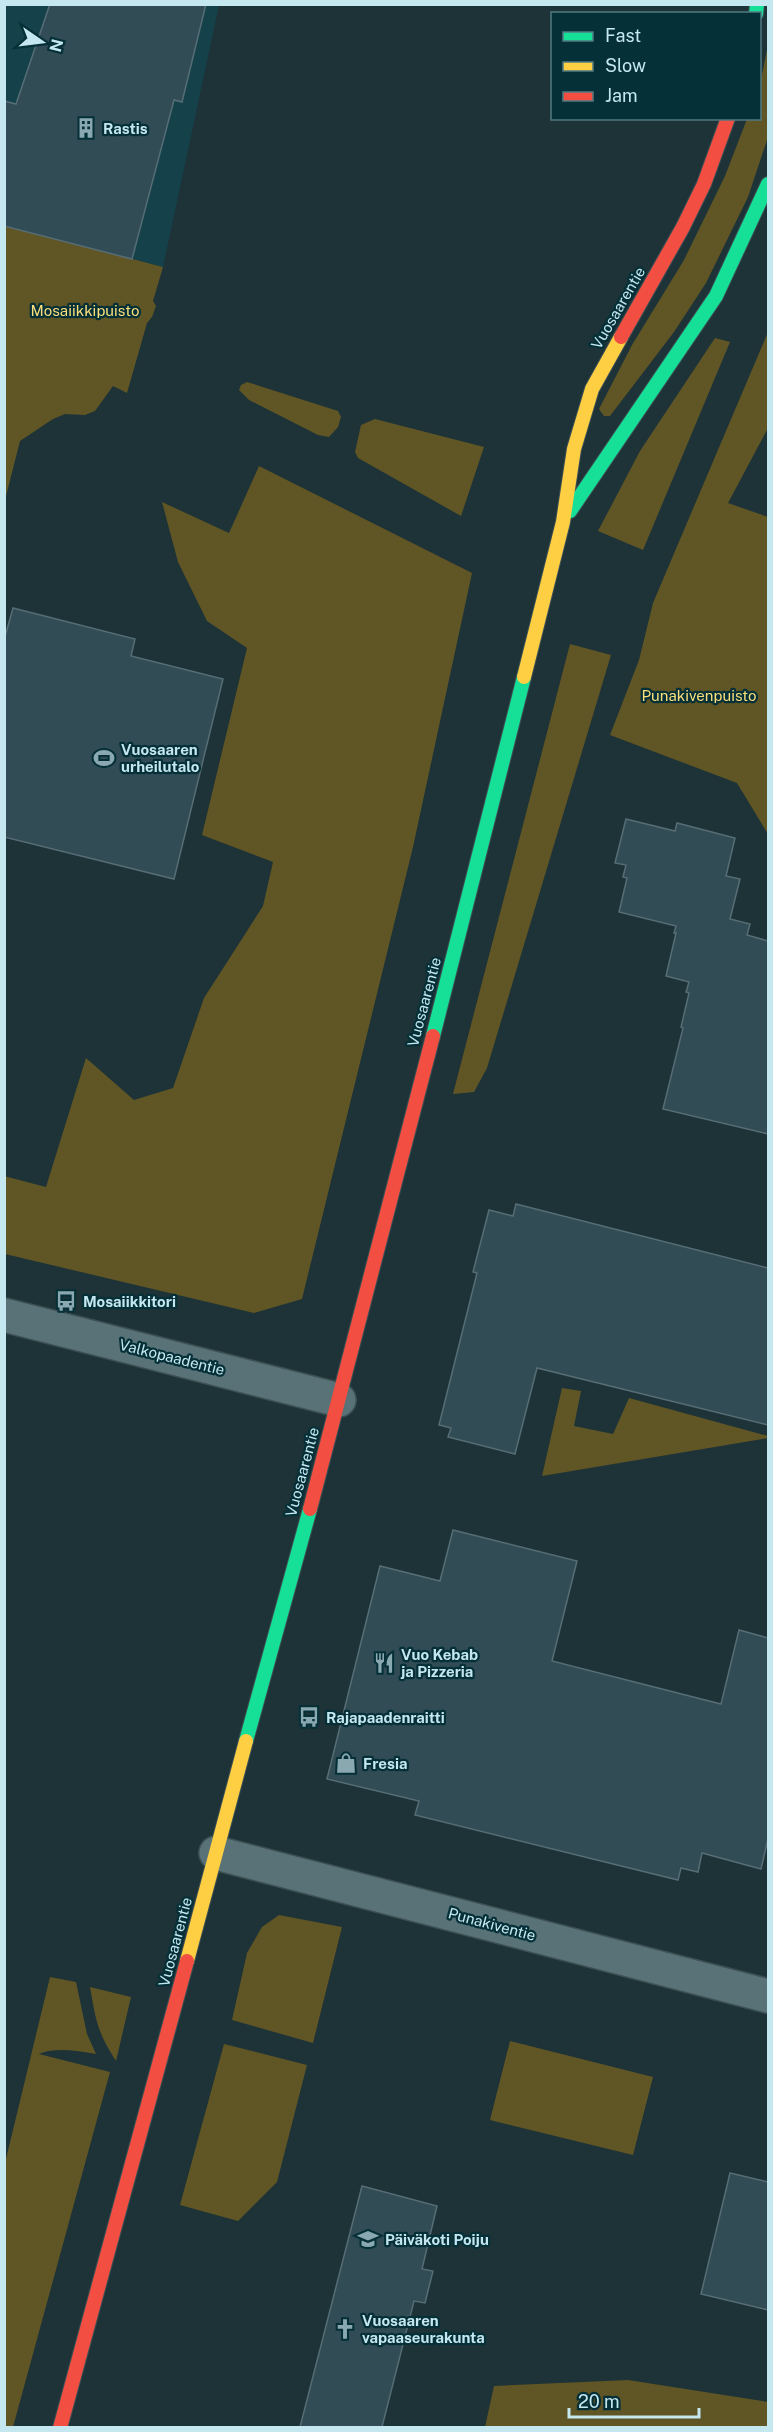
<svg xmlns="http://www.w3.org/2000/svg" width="773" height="2432" font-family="'Public Sans',sans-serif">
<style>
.built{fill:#14414a}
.green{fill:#605525}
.building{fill:#314c55;stroke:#576d75;stroke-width:1.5}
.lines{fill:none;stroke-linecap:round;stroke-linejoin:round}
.street-casing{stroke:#3c5054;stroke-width:36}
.fast-casing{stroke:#3c5054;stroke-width:16}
.slow-casing{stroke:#3c5054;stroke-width:16}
.jam-casing{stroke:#3c5054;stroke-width:16}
.street{stroke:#587278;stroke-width:33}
.fast{stroke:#16e098;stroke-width:14}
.slow{stroke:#ffcf43;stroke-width:14}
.jam{stroke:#f24e42;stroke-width:14}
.labels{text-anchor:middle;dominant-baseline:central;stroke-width:4.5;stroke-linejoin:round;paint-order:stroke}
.poi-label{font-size:15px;font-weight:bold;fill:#c4e7f0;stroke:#053038;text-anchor:start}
.street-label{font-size:15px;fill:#c4e7f0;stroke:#053038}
.park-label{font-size:15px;fill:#fcde7b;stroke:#053038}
</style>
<rect width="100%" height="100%" fill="#1d3337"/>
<path class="built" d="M 4,5 L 219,5 L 163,267 L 5,226 Z"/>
<g class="green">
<path d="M 768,45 L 768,137 L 748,197 L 706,283 L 674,332 L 610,416 L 604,416 L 599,409 L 632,345 L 684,260 L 725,176 L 747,119 L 760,118 L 760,84 Z"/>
<path d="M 5,226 L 163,267 L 153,301 L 156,306 L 152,317 L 147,323 L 127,393 L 113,386 L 95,411 L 85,415 L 65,414 L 53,419 L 20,441 L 5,500 Z"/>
<path d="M 768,332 L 768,428 L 728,503 L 768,517 L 768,834 L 737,783 L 610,735 L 639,660 L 653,603 Z"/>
<path d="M 715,338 L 730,342 L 643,550 L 598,531 L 640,451 Z"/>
<path d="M 247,382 L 338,411 L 341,417 L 338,427 L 329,437 L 318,435 L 249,400 L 239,390 L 241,385 Z"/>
<path d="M 375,419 L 484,447 L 461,516 L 358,458 L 355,452 L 361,425 Z"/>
<path d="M 259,466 L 472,573 L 413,847 L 302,1299 L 254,1313 L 5,1254 L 4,1176 L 46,1187 L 86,1058 L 134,1100 L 173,1088 L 204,998 L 263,906 L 273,862 L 202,835 L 247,648 L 207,621 L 178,562 L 162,502 L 229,533 Z"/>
<path d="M 570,644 L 611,655 L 487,1068 L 474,1092 L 453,1094 Z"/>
<path d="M 562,1388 L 581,1391 L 574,1426 L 613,1434 L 629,1398 L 768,1436 L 768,1438 L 542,1476 Z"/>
<path d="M 279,1915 L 342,1927 L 313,2043 L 232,2020 L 247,1953 L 262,1927 Z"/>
<path d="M 50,1977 L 76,1982 L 87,2034 L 96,2054 C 76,2051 57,2047 39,2054 L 110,2072 L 13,2427 L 5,2427 L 5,2163 Z"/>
<path d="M 90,1987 L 131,1997 L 116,2061 C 97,2031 96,2021 90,1987 Z"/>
<path d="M 510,2041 L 653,2077 L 633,2155 L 490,2120 Z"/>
<path d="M 224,2044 L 307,2065 L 277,2182 L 238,2221 L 180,2205 Z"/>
<path d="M 628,2380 L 768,2402 L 768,2427 L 485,2427 L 494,2386 Z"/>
</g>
<g class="building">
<path d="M 50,4 L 206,4 L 182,102 L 174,100 L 132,259 L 4,226 L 4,101 L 16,104 Z"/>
<path d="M 13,608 L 135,639 L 131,656 L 223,679 L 174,879 L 4,837 L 4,640 Z"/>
<path d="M 626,819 L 675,831 L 677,823 L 735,838 L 726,876 L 740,879 L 730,919 L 750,924 L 747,935 L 768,941 L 768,1134 L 663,1109 L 683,1028 L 681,1027 L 689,993 L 686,992 L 689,982 L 666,976 L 676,933 L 674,933 L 676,926 L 619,912 L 627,878 L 623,877 L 626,865 L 615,863 Z"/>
<path d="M 516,1204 L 768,1268 L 768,1425 L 537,1368 L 515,1454 L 448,1437 L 451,1428 L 439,1425 L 477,1273 L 473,1272 L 489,1210 L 513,1216 Z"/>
<path d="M 453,1530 L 577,1561 L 552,1661 L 721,1704 L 739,1630 L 768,1638 L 768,1839 L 761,1869 L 702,1853 L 698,1872 L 681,1868 L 678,1880 L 415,1815 L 419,1801 L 327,1779 L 380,1566 L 440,1581 Z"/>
<path d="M 730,2173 L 768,2182 L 768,2310 L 701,2294 Z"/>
<path d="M 362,2186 L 437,2206 L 422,2269 L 433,2271 L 425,2303 L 414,2301 L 382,2427 L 300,2427 Z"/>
</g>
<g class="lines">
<g class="street-casing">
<g id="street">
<path d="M 4,1315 L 339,1400"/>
<path d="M 216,1853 L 768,1996"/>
</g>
</g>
<g class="fast-casing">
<g id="fast">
<path d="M 756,14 L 757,4"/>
<path d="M 570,511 L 716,296 L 768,184"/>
<path d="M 433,1036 L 524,677"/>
<path d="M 246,1741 L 310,1509"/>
</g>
</g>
<g class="slow-casing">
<g id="slow">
<path d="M 524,677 L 563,522 L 574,449 L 592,389 L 621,337"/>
<path d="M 187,1961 L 246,1741"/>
</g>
</g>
<g class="jam-casing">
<g id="jam">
<path d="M 621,337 L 683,227 L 704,184 L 728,118"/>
<path d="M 310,1509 L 433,1036"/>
<path d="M 60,2428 L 187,1961"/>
</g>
</g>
<use href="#street" class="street"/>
<use href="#fast" class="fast"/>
<use href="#slow" class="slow"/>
<use href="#jam" class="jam"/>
</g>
<defs>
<g id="building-bare" transform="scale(1.62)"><path d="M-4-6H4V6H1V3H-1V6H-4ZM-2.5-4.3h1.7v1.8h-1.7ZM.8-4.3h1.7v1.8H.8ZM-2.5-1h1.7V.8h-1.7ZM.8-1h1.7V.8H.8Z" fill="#8aa8af" stroke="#053038" stroke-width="2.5" paint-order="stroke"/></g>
<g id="stadium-bare" transform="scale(1.62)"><path d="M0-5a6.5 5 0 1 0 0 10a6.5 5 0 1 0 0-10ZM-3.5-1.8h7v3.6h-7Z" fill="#8aa8af" stroke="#053038" stroke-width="2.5" paint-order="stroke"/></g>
<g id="bus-bare" transform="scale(1.62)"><path d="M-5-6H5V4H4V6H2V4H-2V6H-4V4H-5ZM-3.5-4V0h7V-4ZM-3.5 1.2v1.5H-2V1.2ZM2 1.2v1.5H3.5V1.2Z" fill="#8aa8af" stroke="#053038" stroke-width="2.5" paint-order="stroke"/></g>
<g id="restaurant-bare" transform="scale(1.62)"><path d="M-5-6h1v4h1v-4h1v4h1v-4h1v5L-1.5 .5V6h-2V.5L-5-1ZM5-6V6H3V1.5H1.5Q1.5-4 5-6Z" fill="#8aa8af" stroke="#053038" stroke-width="2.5" paint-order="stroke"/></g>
<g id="shop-bare" transform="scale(1.62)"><path d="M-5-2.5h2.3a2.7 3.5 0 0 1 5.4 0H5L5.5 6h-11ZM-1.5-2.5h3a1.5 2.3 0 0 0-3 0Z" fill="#8aa8af" stroke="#053038" stroke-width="2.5" paint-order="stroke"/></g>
<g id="school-bare" transform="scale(1.62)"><path d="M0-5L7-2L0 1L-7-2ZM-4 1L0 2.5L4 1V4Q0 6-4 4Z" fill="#8aa8af" stroke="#053038" stroke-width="2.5" paint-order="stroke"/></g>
<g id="church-bare" transform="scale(1.62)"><path d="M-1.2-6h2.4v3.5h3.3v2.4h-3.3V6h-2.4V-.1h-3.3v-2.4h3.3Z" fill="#8aa8af" stroke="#053038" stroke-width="2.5" paint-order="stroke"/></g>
</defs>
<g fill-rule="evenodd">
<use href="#building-bare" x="86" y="128"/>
<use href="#stadium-bare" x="104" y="758"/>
<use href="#bus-bare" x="66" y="1301"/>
<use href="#restaurant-bare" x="384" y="1663"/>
<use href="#bus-bare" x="309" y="1717"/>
<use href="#shop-bare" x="346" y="1763"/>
<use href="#school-bare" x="368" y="2239"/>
<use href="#church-bare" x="345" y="2329"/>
</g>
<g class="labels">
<g class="poi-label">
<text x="103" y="128">Rastis</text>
<text x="121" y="749">Vuosaaren<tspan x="121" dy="17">urheilutalo</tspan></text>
<text x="83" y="1301">Mosaiikkitori</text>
<text x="401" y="1654">Vuo Kebab<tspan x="401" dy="17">ja Pizzeria</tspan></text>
<text x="326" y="1717">Rajapaadenraitti</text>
<text x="363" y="1763">Fresia</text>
<text x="385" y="2239">Päiväkoti Poiju</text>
<text x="362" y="2320">Vuosaaren<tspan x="362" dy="17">vapaaseurakunta</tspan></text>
</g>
<g class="street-label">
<text transform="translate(618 308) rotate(-60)">Vuosaarentie</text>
<text transform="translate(424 1002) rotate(-75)">Vuosaarentie</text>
<text transform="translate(172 1357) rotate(14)">Valkopaadentie</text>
<text transform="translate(302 1472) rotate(-75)">Vuosaarentie</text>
<text transform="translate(492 1924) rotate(15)">Punakiventie</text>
<text transform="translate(175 1942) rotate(-75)">Vuosaarentie</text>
</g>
<g class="park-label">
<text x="85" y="310">Mosaiikkipuisto</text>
<text x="699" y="695">Punakivenpuisto</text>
</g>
</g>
<rect width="773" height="2432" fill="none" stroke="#c4e7f0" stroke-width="12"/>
<rect x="551" y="12" width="210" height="108" fill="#053038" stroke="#517982" stroke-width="1.5"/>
<rect x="563" y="32" width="30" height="9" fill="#16e098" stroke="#517982" stroke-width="1.5"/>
<text x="605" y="42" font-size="18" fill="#c4e7f0">Fast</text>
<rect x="563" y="62" width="30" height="9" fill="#ffcf43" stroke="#517982" stroke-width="1.5"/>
<text x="605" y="72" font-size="18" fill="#c4e7f0">Slow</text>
<rect x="563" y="92" width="30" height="9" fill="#f24e42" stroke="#517982" stroke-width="1.5"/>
<text x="605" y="102" font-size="18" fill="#c4e7f0">Jam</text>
<g transform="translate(42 42) rotate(104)" stroke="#053038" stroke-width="4.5" paint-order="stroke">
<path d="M0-4.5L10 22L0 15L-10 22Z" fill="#c4e7f0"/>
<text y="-9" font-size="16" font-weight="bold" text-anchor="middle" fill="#c4e7f0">N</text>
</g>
<path d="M569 2408v9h130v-9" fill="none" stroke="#c4e7f0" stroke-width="3"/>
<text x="578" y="2408" font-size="18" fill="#c4e7f0" stroke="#053038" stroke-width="4.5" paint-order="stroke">20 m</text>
</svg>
